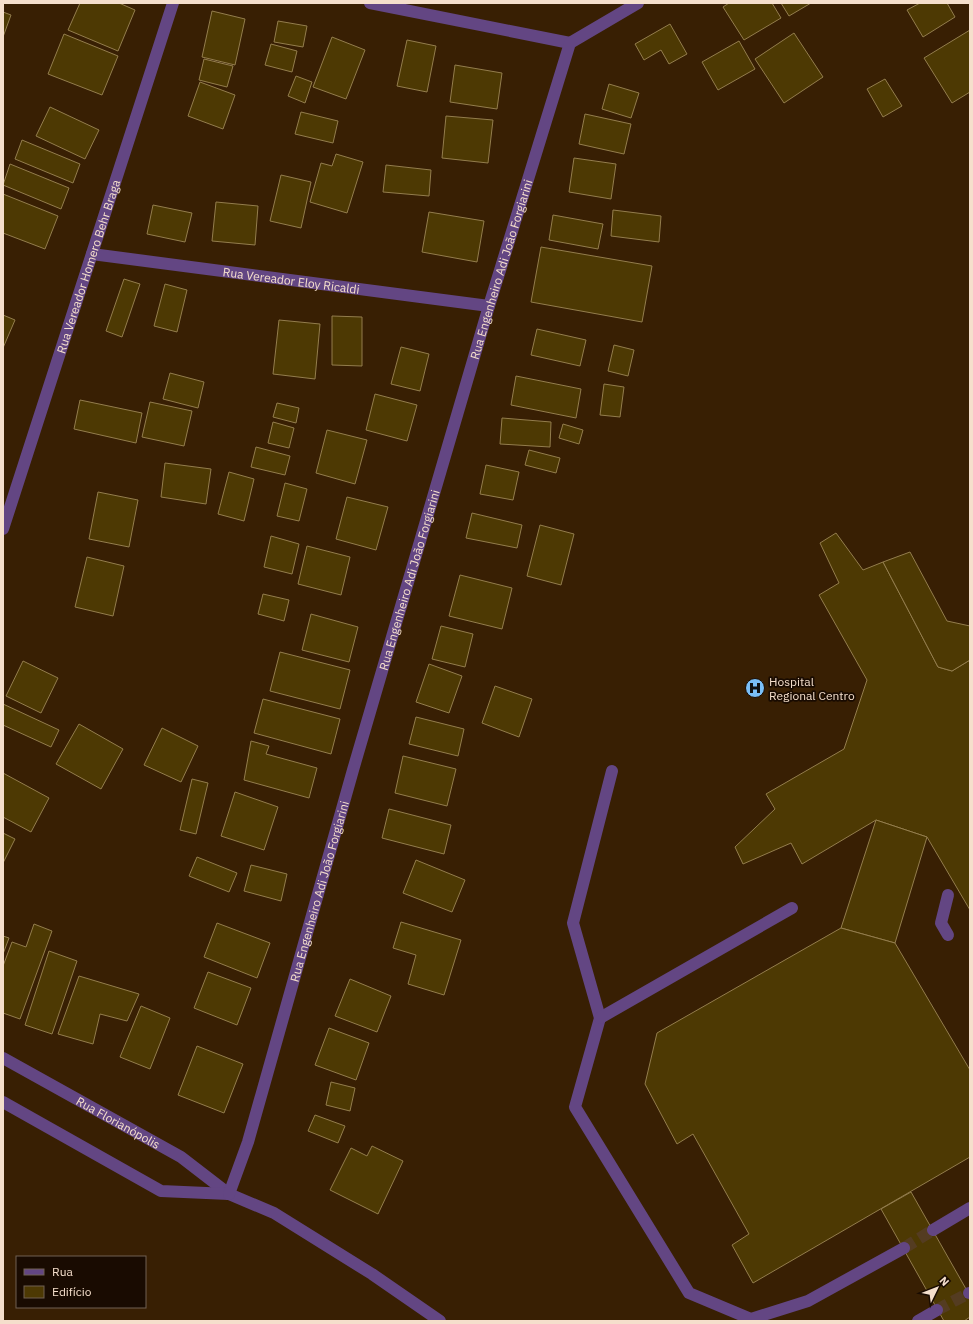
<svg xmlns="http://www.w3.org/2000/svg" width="973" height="1324" font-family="'IBM Plex Sans',sans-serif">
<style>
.building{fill:#4d3903;stroke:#937d4d}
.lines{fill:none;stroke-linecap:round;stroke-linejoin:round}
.minor-tunnel{stroke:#543c21;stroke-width:12;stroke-dasharray:12 6;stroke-linecap:butt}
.minor{stroke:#634683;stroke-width:12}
.labels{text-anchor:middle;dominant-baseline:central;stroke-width:3.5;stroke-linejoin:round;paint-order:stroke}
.street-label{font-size:12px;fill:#f5dfcc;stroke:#190b01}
.poi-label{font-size:12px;fill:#f5dfcc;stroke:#190b01;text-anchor:start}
</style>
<rect width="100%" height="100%" fill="#381f03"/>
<g class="building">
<path d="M 80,3 L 119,3 L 135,10 L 118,51 L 68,30 Z"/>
<path d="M 729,3 L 772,3 L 781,18 L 744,40 L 723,7 Z"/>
<path d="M 781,3 L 811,3 L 789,16 Z"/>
<path d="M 920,3 L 947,3 L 955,17 L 923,37 L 907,10 Z"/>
<path d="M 212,11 L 245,19 L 235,65 L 202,57 Z"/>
<path d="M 3,12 L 11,15 L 3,37 Z"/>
<path d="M 278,21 L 307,26 L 303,47 L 274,42 Z"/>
<path d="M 670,24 L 687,54 L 669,64 L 661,50 L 644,60 L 635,44 Z"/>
<path d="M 970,30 L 970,92 L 952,103 L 924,58 Z"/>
<path d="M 794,33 L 823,77 L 784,103 L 755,59 Z"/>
<path d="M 64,34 L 118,56 L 102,95 L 48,74 Z"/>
<path d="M 332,37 L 365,50 L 346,99 L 313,87 Z"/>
<path d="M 407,40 L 436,46 L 427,92 L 397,86 Z"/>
<path d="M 739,41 L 755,69 L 718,90 L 702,62 Z"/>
<path d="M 271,44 L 297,51 L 292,72 L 265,65 Z"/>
<path d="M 204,59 L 233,66 L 227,87 L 199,80 Z"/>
<path d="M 455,65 L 502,73 L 497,109 L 450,102 Z"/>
<path d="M 296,76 L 312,82 L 305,103 L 288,96 Z"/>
<path d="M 885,79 L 902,106 L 883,117 L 867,89 Z"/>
<path d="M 200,82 L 235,95 L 223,129 L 188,116 Z"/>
<path d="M 609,84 L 639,93 L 631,118 L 602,109 Z"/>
<path d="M 50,107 L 99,130 L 85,159 L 36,136 Z"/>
<path d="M 301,112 L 338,121 L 333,143 L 295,134 Z"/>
<path d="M 585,114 L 631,124 L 624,154 L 579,144 Z"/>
<path d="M 446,116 L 493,120 L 488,163 L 442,158 Z"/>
<path d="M 22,140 L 80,164 L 73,183 L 15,159 Z"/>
<path d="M 336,154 L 363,162 L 347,213 L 310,202 L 321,163 L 332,166 Z"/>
<path d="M 574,158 L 616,164 L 611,199 L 569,192 Z"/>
<path d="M 10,164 L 69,188 L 61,209 L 3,185 Z"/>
<path d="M 386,165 L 431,170 L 429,196 L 383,192 Z"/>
<path d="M 281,175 L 311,182 L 301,228 L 270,221 Z"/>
<path d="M 3,194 L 58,216 L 45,249 L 3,233 Z"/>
<path d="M 216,202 L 258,206 L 255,245 L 212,241 Z"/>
<path d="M 153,205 L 192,213 L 185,242 L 147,234 Z"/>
<path d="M 613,210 L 661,216 L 659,242 L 611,236 Z"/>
<path d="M 429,212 L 484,221 L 477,262 L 422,252 Z"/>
<path d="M 553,215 L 603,224 L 598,249 L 549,240 Z"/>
<path d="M 541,247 L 652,266 L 642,322 L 531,302 Z"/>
<path d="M 124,279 L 140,284 L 122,337 L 106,331 Z"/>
<path d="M 165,284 L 187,290 L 177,332 L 154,326 Z"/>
<path d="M 3,315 L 15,320 L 3,348 Z"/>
<path d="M 332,316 L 362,317 L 362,366 L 332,365 Z"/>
<path d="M 279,320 L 320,324 L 315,379 L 273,374 Z"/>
<path d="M 537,329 L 586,340 L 580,366 L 531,355 Z"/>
<path d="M 614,345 L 634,350 L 628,376 L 608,371 Z"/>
<path d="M 401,347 L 429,354 L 420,391 L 391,384 Z"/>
<path d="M 170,373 L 204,382 L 198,408 L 163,399 Z"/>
<path d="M 516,376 L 581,389 L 576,418 L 511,405 Z"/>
<path d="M 604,384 L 624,387 L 620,417 L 600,415 Z"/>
<path d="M 375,394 L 417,405 L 407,441 L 366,430 Z"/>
<path d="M 80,400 L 142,413 L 136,443 L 74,429 Z"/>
<path d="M 150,402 L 192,411 L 184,446 L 142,437 Z"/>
<path d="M 277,403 L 299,408 L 296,423 L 273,417 Z"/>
<path d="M 502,418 L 551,422 L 550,447 L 500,444 Z"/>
<path d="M 273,422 L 294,428 L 289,448 L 268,443 Z"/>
<path d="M 563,424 L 583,430 L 579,444 L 559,438 Z"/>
<path d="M 327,430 L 367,440 L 355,484 L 316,473 Z"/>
<path d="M 256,447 L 290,456 L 285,475 L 251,467 Z"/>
<path d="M 529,450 L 560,458 L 556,473 L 525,465 Z"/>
<path d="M 165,463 L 211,469 L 206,504 L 161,497 Z"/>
<path d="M 486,465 L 519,472 L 513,500 L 480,494 Z"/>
<path d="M 229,472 L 254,479 L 244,521 L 218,514 Z"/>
<path d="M 285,483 L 307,489 L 299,521 L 277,516 Z"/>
<path d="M 98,492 L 138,500 L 129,547 L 89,539 Z"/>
<path d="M 347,497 L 388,507 L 376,550 L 336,539 Z"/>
<path d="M 472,513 L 522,525 L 517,548 L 466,538 Z"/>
<path d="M 540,525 L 574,534 L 561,585 L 527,576 Z"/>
<path d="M 836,533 L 863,570 L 883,562 L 938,667 L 952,671 L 970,660 L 970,910 L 927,837 L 876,820 L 802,864 L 791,843 L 743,864 L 735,847 L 775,809 L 766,794 L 844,749 L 867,680 L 819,595 L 839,583 L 820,543 Z"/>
<path d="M 271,536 L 299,544 L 292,574 L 264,567 Z"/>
<path d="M 307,546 L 350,557 L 341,595 L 298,584 Z"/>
<path d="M 910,552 L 947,621 L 970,626 L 970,660 L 952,671 L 938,667 L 883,562 Z"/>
<path d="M 87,557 L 124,566 L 113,616 L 75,607 Z"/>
<path d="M 460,575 L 512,588 L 502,629 L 449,616 Z"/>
<path d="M 263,594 L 289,600 L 284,621 L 258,614 Z"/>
<path d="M 311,614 L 358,627 L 349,662 L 302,650 Z"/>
<path d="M 441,626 L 473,634 L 465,667 L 432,659 Z"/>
<path d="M 280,652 L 350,670 L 340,709 L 270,691 Z"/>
<path d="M 23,661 L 58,678 L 41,713 L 6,696 Z"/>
<path d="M 429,664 L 462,676 L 449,713 L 416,702 Z"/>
<path d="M 495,686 L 532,699 L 519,737 L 482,723 Z"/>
<path d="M 263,699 L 340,719 L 331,754 L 254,733 Z"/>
<path d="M 3,704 L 59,730 L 51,747 L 3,725 Z"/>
<path d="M 416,717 L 464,729 L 458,756 L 409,744 Z"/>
<path d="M 79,724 L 123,749 L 101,789 L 56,764 Z"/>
<path d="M 162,728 L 198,746 L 181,782 L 144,765 Z"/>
<path d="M 251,741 L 269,746 L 266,754 L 317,768 L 309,798 L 244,780 Z"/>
<path d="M 403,756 L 456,769 L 447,806 L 395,793 Z"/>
<path d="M 3,773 L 49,798 L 31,832 L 3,817 Z"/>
<path d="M 192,779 L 208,783 L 196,834 L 180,830 Z"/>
<path d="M 235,792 L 278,807 L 264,850 L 221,836 Z"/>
<path d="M 389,809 L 451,825 L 444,854 L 382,838 Z"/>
<path d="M 876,820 L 927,837 L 895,943 L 841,928 Z"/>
<path d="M 3,833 L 15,839 L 3,863 Z"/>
<path d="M 197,857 L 237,873 L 229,892 L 189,876 Z"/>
<path d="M 416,860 L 465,880 L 452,912 L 403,893 Z"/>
<path d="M 251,865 L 287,874 L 281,901 L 244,891 Z"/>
<path d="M 401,922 L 461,940 L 444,995 L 408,984 L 416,955 L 393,948 Z"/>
<path d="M 217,923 L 270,943 L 257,978 L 204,957 Z"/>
<path d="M 34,924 L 52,931 L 20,1019 L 3,1013 L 3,966 L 12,942 L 26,947 Z"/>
<path d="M 841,928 L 895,943 L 970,1070 L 970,1157 L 753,1283 L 732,1245 L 749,1234 L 693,1134 L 677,1144 L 645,1084 L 657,1033 Z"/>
<path d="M 3,936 L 9,938 L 3,954 Z"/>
<path d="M 49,951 L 77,961 L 52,1034 L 25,1025 Z"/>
<path d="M 208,972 L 251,988 L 237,1025 L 194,1008 Z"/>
<path d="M 79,976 L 139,994 L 127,1021 L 100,1014 L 93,1044 L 58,1034 Z"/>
<path d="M 350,979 L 391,996 L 377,1032 L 335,1016 Z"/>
<path d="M 141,1006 L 170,1018 L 150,1069 L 120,1057 Z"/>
<path d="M 329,1028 L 369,1043 L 356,1080 L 315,1065 Z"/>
<path d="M 197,1046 L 243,1064 L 224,1113 L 178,1095 Z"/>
<path d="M 331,1082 L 355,1088 L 350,1111 L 326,1105 Z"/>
<path d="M 315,1115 L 345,1126 L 338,1143 L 308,1131 Z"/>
<path d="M 372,1146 L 403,1161 L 378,1214 L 330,1190 L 351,1148 L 367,1156 Z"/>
<path d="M 911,1192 L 970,1296 L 970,1317 L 964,1321 L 944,1321 L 881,1209 Z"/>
</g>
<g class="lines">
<g class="minor-tunnel">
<path d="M 904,1248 L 933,1230"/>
<path d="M 937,1310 L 969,1293"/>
</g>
<g class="minor">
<path d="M 370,3 L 570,43"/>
<path id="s1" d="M 92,254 L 489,306"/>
<path id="s2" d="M 3,529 L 173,3"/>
<path d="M 612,771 L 573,923 L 600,1018 L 575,1107 L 689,1293 L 751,1319 L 808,1301 L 904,1248"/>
<path d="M 948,895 L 941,923 L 948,935"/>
<path d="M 600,1018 L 792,908"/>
<path id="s3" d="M 3,1058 L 181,1157 L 229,1194 L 274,1213 L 372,1274 L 440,1321"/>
<path d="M 3,1102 L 161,1191 L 229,1194"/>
<path id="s4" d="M 229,1194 L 248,1142 L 353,770 L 489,306 L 570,43 L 638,3"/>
<path d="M 933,1230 L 970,1208"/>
<path d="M 969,1293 L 970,1293"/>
<path d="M 918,1321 L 937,1310"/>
</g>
</g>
<defs>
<g id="hospital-disc" transform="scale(1)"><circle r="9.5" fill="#7abff8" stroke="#190b01"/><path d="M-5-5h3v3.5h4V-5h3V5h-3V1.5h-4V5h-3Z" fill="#111"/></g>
</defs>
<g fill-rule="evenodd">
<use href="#hospital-disc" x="755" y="688"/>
</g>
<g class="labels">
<g class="street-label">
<text stroke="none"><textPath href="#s2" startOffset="276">Rua Vereador Homero Behr Braga</textPath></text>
<text stroke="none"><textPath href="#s4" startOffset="964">Rua Engenheiro Adi João Forgiarini</textPath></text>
<text stroke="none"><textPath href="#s1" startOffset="201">Rua Vereador Eloy Ricaldi</textPath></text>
<text stroke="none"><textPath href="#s4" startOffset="640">Rua Engenheiro Adi João Forgiarini</textPath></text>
<text stroke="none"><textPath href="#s4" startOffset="316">Rua Engenheiro Adi João Forgiarini</textPath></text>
<text stroke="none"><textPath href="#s3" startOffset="132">Rua Florianópolis</textPath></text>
</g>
<g class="poi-label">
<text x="769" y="681">Hospital<tspan x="769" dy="14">Regional Centro</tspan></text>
</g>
</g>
<rect width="973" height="1324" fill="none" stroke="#f5dfcc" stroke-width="8"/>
<rect x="16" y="1256" width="130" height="52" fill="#190b01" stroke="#716052"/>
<rect x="24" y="1269" width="20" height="6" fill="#634683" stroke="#716052"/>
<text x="52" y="1276" font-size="12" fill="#f5dfcc">Rua</text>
<rect x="24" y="1286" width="20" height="12" fill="#4d3903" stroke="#716052"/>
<text x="52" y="1296" font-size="12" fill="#f5dfcc">Edifício</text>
<g transform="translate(937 1288) rotate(47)" stroke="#190b01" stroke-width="3" paint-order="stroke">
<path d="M0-3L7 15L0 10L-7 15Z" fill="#f5dfcc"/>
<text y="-6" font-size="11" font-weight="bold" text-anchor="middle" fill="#f5dfcc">N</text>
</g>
</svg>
